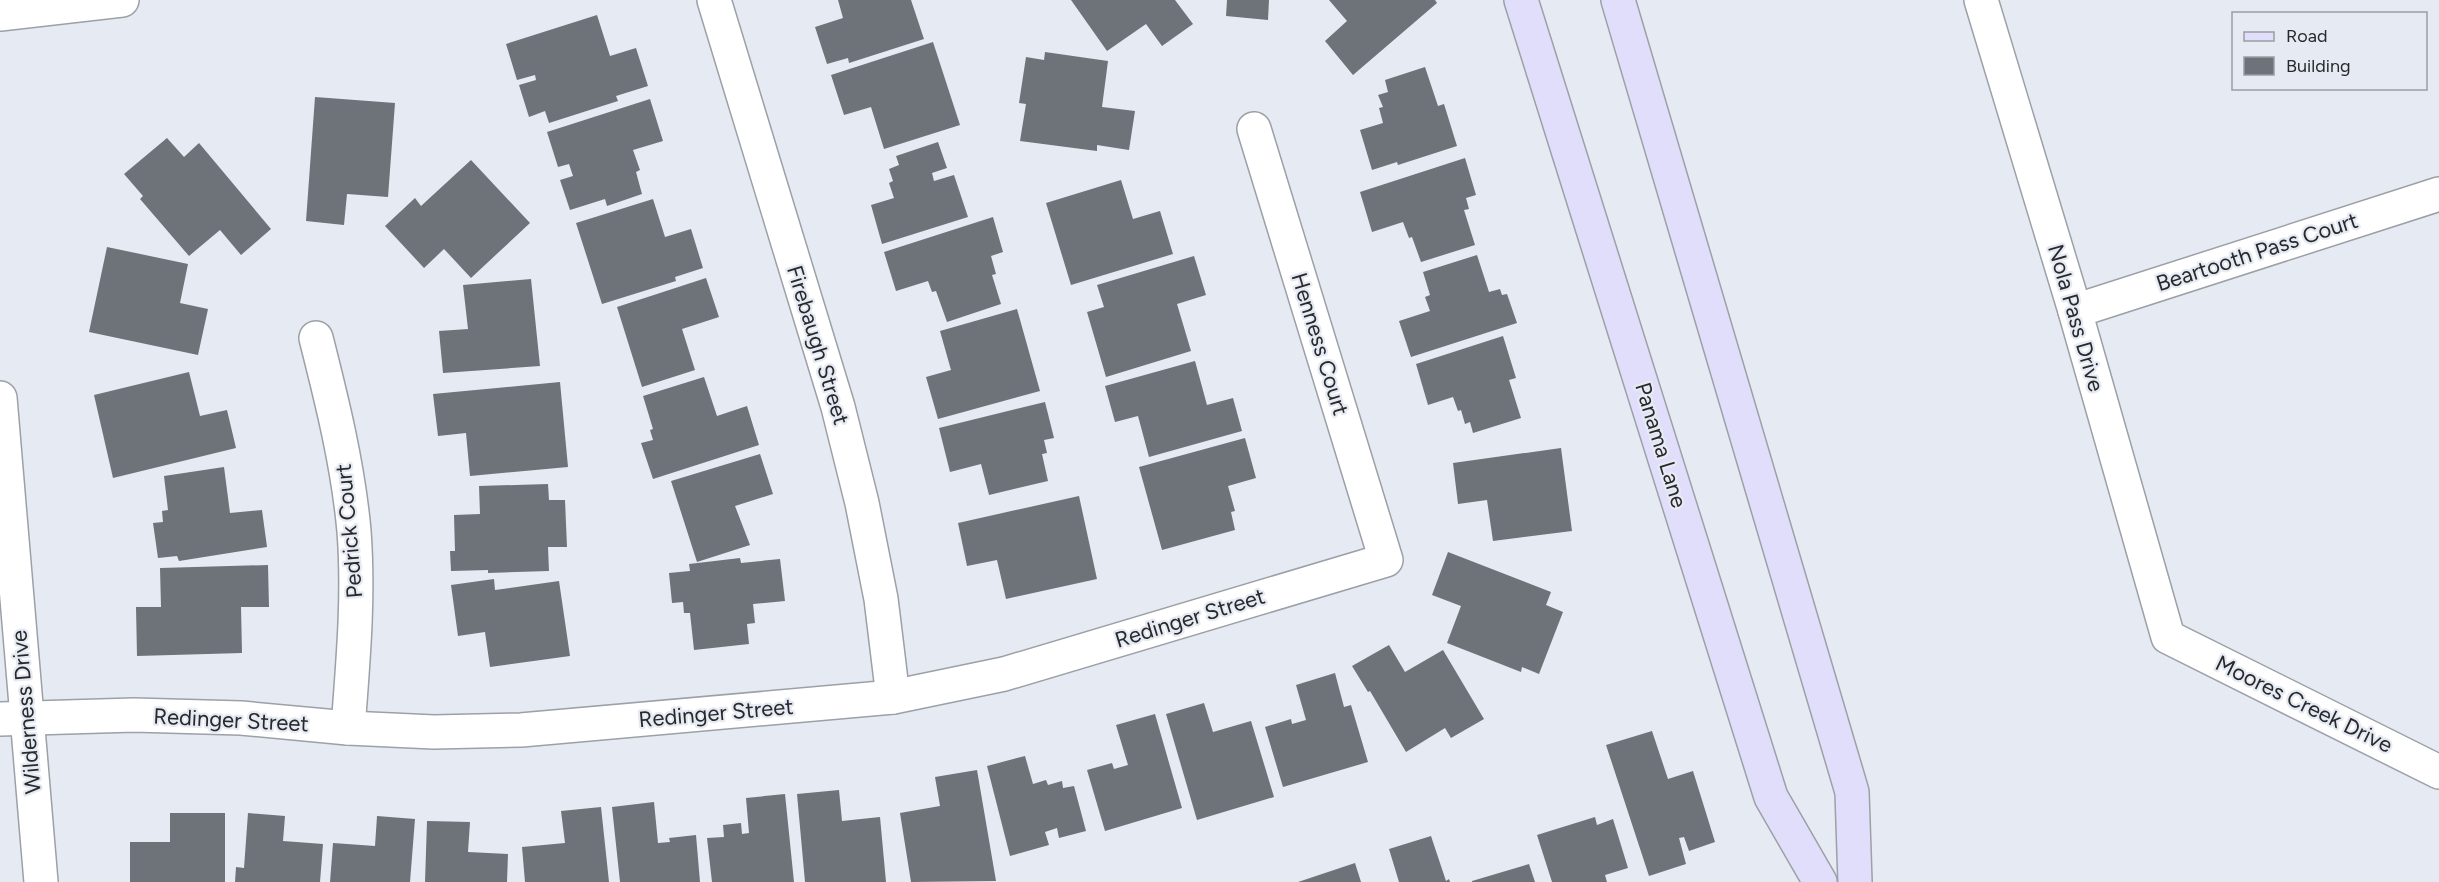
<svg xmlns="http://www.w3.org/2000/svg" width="2439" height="882" font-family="Figtree,sans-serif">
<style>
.building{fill:#6d7379}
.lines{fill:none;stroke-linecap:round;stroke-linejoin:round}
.minor-casing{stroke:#9ca0a7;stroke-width:36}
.tertiary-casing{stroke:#9ca0a7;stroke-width:36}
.secondary-casing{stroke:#9ca0a7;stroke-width:36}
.minor{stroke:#fff;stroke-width:33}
.tertiary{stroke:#fff;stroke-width:33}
.secondary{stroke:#e0defa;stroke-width:33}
.labels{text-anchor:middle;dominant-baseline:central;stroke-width:4.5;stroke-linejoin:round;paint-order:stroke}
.street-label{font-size:22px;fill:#27292c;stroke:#e6eaf2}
</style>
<rect width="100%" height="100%" fill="#e6eaf2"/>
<g class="building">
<path d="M 838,0 L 911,0 L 924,39 L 849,63 L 848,58 L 827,64 L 815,27 L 843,18 Z"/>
<path d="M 1071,0 L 1175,0 L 1193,24 L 1162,46 L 1146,24 L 1107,51 Z"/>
<path d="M 1227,0 L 1269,0 L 1268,20 L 1226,16 Z"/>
<path d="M 1329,0 L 1435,0 L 1437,3 L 1353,75 L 1325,41 L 1347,21 Z"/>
<path d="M 597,15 L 610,56 L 636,48 L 648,86 L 616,96 L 618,101 L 549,123 L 545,111 L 529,117 L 519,85 L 536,80 L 535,75 L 517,80 L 506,44 Z"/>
<path d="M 933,42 L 960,125 L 884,149 L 871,107 L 844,115 L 831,75 Z"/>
<path d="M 1045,52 L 1108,61 L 1102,107 L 1135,111 L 1129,150 L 1097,145 L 1097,151 L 1020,141 L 1026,104 L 1019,103 L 1026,57 L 1044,60 Z"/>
<path d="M 1425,67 L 1438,106 L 1444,104 L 1457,146 L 1398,165 L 1397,162 L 1372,170 L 1360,130 L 1383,123 L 1379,108 L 1383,107 L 1378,95 L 1388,92 L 1385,80 Z"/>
<path d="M 315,97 L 395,103 L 388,197 L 347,194 L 344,225 L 306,221 Z"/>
<path d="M 650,99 L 663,141 L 633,150 L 640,170 L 636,172 L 642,194 L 607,206 L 605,199 L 570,210 L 560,180 L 573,176 L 569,164 L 558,167 L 547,132 Z"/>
<path d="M 167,138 L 184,157 L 199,143 L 271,229 L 241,255 L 220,230 L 189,256 L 140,199 L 143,196 L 124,174 Z"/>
<path d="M 938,142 L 947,168 L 932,173 L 934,181 L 954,175 L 968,217 L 882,244 L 871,205 L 894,198 L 889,183 L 893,181 L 889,169 L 899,165 L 896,156 Z"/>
<path d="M 1465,158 L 1476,195 L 1466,198 L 1469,209 L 1464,210 L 1475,245 L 1421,262 L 1412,237 L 1409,238 L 1403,222 L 1372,232 L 1360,192 Z"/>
<path d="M 471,160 L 530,223 L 471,278 L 444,249 L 424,268 L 385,226 L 415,198 L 421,206 Z"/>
<path d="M 1121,180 L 1133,219 L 1160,211 L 1173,254 L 1071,285 L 1046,203 Z"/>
<path d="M 653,199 L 665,237 L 691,229 L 703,268 L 675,277 L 676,281 L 602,304 L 576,223 Z"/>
<path d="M 993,217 L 1003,252 L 991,256 L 996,274 L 992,275 L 1001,304 L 947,322 L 936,291 L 932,292 L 928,281 L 896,291 L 884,252 Z"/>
<path d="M 107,247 L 188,264 L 180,303 L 208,309 L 198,355 L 89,332 Z"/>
<path d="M 1477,255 L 1489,292 L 1500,289 L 1502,295 L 1507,294 L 1517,323 L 1411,357 L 1399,321 L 1430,311 L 1425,297 L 1430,295 L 1423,272 Z"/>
<path d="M 1194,256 L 1206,295 L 1177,304 L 1191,351 L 1106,377 L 1087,312 L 1104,307 L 1097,285 Z"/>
<path d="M 706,278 L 719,317 L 682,329 L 695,370 L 642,387 L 617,307 Z"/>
<path d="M 531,279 L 540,366 L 443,373 L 439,331 L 468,329 L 463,285 Z"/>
<path d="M 1017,309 L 1040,391 L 938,419 L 926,377 L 951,370 L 940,331 Z"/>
<path d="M 1503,336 L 1516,378 L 1509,380 L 1521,418 L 1473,433 L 1470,422 L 1465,424 L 1461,410 L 1458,411 L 1453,397 L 1428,405 L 1416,364 Z"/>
<path d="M 1195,361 L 1207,405 L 1233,398 L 1242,431 L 1149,457 L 1138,416 L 1115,422 L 1105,386 Z"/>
<path d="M 189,372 L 200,416 L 227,410 L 236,448 L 113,478 L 94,395 Z"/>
<path d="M 704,377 L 717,416 L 747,406 L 759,445 L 653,479 L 641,443 L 653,440 L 650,430 L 653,429 L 643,396 Z"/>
<path d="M 560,382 L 568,467 L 470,476 L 466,433 L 438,436 L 433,394 Z"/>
<path d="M 1045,402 L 1054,438 L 1044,440 L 1047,453 L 1042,454 L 1048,481 L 989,495 L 981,464 L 950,472 L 939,428 Z"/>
<path d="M 1245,438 L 1256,478 L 1228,486 L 1235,511 L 1231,512 L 1235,530 L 1162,550 L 1139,467 Z"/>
<path d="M 1561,448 L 1572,531 L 1493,541 L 1487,500 L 1458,504 L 1453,463 Z"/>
<path d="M 760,454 L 773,494 L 735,506 L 750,545 L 697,562 L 671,481 Z"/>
<path d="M 224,467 L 230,513 L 262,510 L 267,547 L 179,561 L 177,556 L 158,558 L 153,523 L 163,522 L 162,511 L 168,510 L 164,476 Z"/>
<path d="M 548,484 L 549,500 L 565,500 L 567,547 L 548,547 L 549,571 L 488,573 L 488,570 L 451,571 L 450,551 L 455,551 L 454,515 L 480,514 L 479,486 Z"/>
<path d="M 1079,496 L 1097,579 L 1006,599 L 997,560 L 967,566 L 958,523 Z"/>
<path d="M 1448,552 L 1551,592 L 1546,605 L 1563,612 L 1539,674 L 1522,667 L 1521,672 L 1447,643 L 1461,606 L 1432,595 Z"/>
<path d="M 740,558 L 741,563 L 780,559 L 785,601 L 753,604 L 755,623 L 747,624 L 749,644 L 694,650 L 690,613 L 684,613 L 683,602 L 672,603 L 669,573 L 690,571 L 689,564 Z"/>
<path d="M 268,565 L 269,607 L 241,607 L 242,653 L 137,656 L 136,607 L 161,607 L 160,568 Z"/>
<path d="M 494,579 L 495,590 L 559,581 L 570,656 L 490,667 L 485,632 L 458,636 L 451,585 Z"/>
<path d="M 1389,645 L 1405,672 L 1443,650 L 1484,719 L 1451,738 L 1445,728 L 1406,752 L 1370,691 L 1368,692 L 1352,666 Z"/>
<path d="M 1335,673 L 1344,707 L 1351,705 L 1368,762 L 1283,787 L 1265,727 L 1291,719 L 1292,724 L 1306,720 L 1296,685 Z"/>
<path d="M 1204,703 L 1213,732 L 1251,721 L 1274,797 L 1197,820 L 1166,714 Z"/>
<path d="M 1155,714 L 1182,808 L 1105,831 L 1087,770 L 1112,763 L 1114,769 L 1128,765 L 1116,725 Z"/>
<path d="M 1652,731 L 1668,779 L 1693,771 L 1715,842 L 1689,851 L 1684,837 L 1679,838 L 1686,864 L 1649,876 L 1606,745 Z"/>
<path d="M 1025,756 L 1033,784 L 1046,780 L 1048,785 L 1062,781 L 1063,788 L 1074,786 L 1086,831 L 1059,838 L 1057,828 L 1045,832 L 1049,845 L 1010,856 L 987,766 Z"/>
<path d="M 977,770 L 996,881 L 911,882 L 900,813 L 940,806 L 935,777 Z"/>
<path d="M 839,790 L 842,821 L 880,817 L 886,882 L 805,882 L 797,794 Z"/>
<path d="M 785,794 L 794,882 L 712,882 L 707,838 L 724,837 L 723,825 L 741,823 L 742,834 L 749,833 L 746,798 Z"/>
<path d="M 654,802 L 658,843 L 670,842 L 669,838 L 696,835 L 700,882 L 620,882 L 612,807 Z"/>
<path d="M 601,807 L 609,882 L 525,882 L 522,847 L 565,843 L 561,811 Z"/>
<path d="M 170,813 L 225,813 L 225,882 L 130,882 L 130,842 L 170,842 Z"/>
<path d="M 248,813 L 285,816 L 283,841 L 323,844 L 320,882 L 235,882 L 236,867 L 244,868 Z"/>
<path d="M 377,816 L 415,819 L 410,882 L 330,882 L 333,843 L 375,846 Z"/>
<path d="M 1595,817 L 1597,825 L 1613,819 L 1628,868 L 1605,875 L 1607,882 L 1552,882 L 1537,835 Z"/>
<path d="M 427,821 L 470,822 L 468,852 L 508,854 L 507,882 L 425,882 Z"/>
<path d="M 1431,836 L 1446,881 L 1449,879 L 1450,882 L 1399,882 L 1389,849 Z"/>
<path d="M 1355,863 L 1361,882 L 1298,882 Z"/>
<path d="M 1529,864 L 1535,882 L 1472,882 L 1472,881 Z"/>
</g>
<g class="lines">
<g class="minor-casing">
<g id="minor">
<path d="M 714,0 L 838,407 L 862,503 L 881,599 L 893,697"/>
<path d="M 1981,0 L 2075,311 L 2168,637 L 2439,772"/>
<path d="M 2075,311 L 2439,194"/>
<path d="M 316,338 C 332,401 348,465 354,531 C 359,597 353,662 348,728"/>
<path d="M 0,719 L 134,715 L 241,718 L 348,728 L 434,732 L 521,730 L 893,697 L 1004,674 L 1386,560 L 1254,129"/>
</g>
</g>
<g class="tertiary-casing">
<g id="tertiary">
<path d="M 0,14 L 122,0"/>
<path d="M 0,398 L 41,882"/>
</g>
</g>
<g class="secondary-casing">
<g id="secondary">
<path d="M 1521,0 L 1771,797 L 1820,882"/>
<path d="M 1618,0 L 1852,792 L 1855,882"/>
</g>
</g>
<use href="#minor" class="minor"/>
<use href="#tertiary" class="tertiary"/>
<use href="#secondary" class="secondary"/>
</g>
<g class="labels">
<g class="street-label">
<text transform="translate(2257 252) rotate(-18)">Beartooth Pass Court</text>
<text transform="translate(2076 318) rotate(74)">Nola Pass Drive</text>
<text transform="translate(1320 344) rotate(73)">Henness Court</text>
<text transform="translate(818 345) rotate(73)">Firebaugh Street</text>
<text transform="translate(1661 445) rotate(73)">Panama Lane</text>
<text transform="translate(349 531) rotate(-95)">Pedrick Court</text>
<text transform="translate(1190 618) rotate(-17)">Redinger Street</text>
<text transform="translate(2304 704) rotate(26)">Moores Creek Drive</text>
<text transform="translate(26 712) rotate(-95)">Wilderness Drive</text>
<text transform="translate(716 713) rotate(-5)">Redinger Street</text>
<text transform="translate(231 720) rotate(3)">Redinger Street</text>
</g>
</g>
<rect x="2232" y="12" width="195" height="78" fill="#e6eaf2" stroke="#9a9da3" stroke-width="1.5"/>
<rect x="2244" y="32" width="30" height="9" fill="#e0defa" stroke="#9a9da3" stroke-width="1.5"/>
<text x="2286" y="42" font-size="18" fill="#27292c">Road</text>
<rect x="2244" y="57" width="30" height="18" fill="#6d7379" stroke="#9a9da3" stroke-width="1.5"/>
<text x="2286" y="72" font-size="18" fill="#27292c">Building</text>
</svg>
